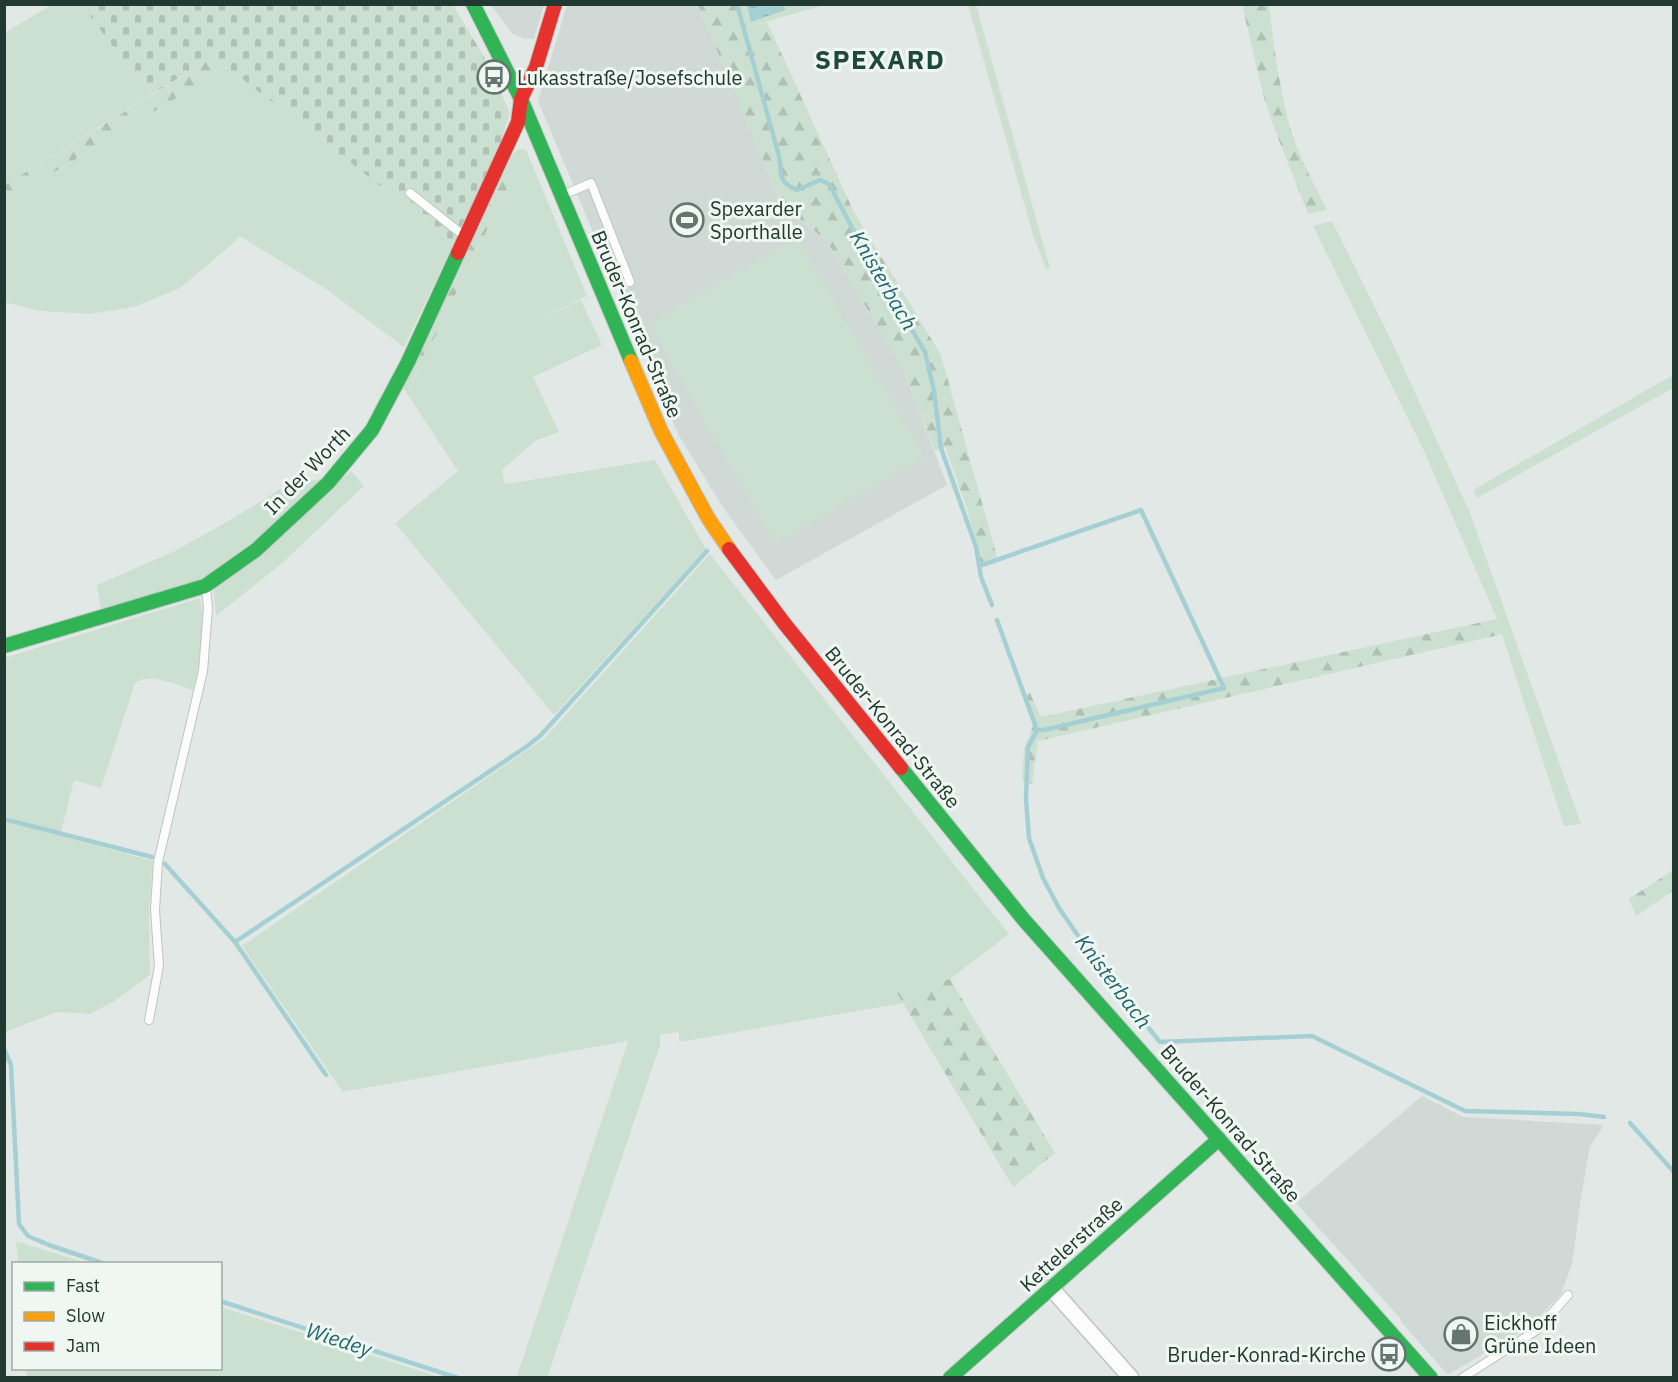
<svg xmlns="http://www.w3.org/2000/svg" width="1678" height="1382" font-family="'IBM Plex Sans',sans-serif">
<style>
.built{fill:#d0d9d5}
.grass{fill:#cce0d1}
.forest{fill:url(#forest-firs)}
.cemetery{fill:url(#cemetery-stones)}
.water{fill:url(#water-ripples)}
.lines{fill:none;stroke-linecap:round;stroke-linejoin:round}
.stream{stroke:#a5d0d3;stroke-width:4.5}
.lane-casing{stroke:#bfc4c2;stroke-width:10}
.street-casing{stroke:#bfc4c2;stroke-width:18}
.fast-casing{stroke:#bfc5c2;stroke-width:16}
.slow-casing{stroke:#bfc5c2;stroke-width:16}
.jam-casing{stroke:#bfc5c2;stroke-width:16}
.lane{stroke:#fbfcfb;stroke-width:8}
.street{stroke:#fbfcfb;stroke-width:15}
.fast{stroke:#30b455;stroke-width:14}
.slow{stroke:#ff9f0a;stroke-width:14}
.jam{stroke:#e5322d;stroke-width:14}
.labels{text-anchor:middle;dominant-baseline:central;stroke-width:6;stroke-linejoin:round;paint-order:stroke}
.poi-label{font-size:20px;fill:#223932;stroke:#f0f7f3;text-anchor:start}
.street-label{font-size:20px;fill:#223932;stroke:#f0f7f3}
.water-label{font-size:21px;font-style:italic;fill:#216770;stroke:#f0f7f3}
.district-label{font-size:26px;font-weight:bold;letter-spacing:1.5px;fill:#20493d;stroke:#f0f7f3}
</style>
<defs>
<pattern id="forest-firs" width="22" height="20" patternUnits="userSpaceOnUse" patternTransform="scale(1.5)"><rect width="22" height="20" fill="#cce0d1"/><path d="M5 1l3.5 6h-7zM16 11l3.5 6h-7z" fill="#afc1b4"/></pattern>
<pattern id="cemetery-stones" width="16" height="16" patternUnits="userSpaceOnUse" patternTransform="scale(1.5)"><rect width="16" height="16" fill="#cce0d1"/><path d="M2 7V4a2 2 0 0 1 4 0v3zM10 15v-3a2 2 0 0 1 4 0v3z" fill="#afc1b4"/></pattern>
<pattern id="water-ripples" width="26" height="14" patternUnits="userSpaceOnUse" patternTransform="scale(1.5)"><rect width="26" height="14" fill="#a5d0d3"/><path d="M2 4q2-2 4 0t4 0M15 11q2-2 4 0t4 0" fill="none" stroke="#8eb3b6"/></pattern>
</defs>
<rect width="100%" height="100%" fill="#e2e8e5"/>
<g class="built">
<path d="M 491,5 L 544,5 L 534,39 L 523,38 L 513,34 Z"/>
<path d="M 567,5 L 698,5 L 781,203 L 827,241 L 903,369 L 947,485 L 776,580 L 724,509 L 678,434 L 538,101 Z"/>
<path d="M 1422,1096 L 1463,1117 L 1604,1125 L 1590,1146 L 1581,1198 L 1572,1264 L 1561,1294 L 1532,1325 L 1448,1375 L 1401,1322 L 1401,1319 L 1296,1203 Z"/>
</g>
<g class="grass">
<path d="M 51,5 L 82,5 L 149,96 L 5,185 L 5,33 Z"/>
<path d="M 740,5 L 825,5 L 746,27 Z"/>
<path d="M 968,5 L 976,5 L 1050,268 L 1046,269 L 1033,235 Z"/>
<path d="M 229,66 L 325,143 L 454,243 L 404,347 L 326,289 L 240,236 L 230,246 L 180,288 L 134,307 L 90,314 L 40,311 L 5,302 L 5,202 Z"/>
<path d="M 526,150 L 587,296 L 512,332 L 581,300 L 602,345 L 533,377 L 559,432 L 535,441 L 502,470 L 505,484 L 655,460 L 706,549 L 554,715 L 395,523 L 458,471 L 407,394 Z"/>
<path d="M 1332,221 L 1391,340 L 1470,513 L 1581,824 L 1564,826 L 1497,619 L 1424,451 L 1313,226 Z"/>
<path d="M 797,238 L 924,457 L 775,543 L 649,324 Z"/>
<path d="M 1673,375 L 1673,388 L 1477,498 L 1473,490 Z"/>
<path d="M 351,471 L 364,486 L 281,564 L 216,616 L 214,590 Z"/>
<path d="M 323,479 L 250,547 L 202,580 L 101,609 L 97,585 L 175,551 L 239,515 L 290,483 Z"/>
<path d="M 710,554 L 1009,934 L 950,979 L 898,993 L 903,1003 L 679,1042 L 679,1032 L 660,1035 L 660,1045 L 547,1378 L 522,1378 L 517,1376 L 628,1041 L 343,1092 L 242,946 L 545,738 Z"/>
<path d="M 200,598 C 206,630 201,660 193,690 C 176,685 150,672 135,683 L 101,788 L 74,780 L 61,832 L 5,816 L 4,658 Z"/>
<path d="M 5,821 L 153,861 L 149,911 L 150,975 L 113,1002 L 90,1014 L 57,1012 L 5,1032 Z"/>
<path d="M 16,1241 L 86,1263 L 18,1263 Z"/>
<path d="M 221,1307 L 439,1377 L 27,1377 L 26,1369 L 220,1368 Z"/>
</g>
<g class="forest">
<path d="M 698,5 L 740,5 L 747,27 L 767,22 L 854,212 L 941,355 L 997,557 L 981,563 L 967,509 L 945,447 L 935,451 L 903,369 L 827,241 L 781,203 Z"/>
<path d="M 1242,5 L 1269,5 C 1273,43 1279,82 1288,120 C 1296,150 1313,183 1327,210 L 1308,214 L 1273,125 L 1263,94 Z"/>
<path d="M 214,57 L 229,66 L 5,202 L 5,185 Z"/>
<path d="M 519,149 L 526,150 L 407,394 L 403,387 L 513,154 Z"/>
<path d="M 1497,619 L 1503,634 L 1038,741 L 1032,784 L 1022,781 L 1024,749 L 1034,723 L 1022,695 L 1030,693 L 1041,717 Z"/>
<path d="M 1673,870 L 1673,891 L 1636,916 L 1629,899 Z"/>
<path d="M 950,979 L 1055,1153 L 1013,1187 L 897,993 Z"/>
</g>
<path class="cemetery" d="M 82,5 L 453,5 L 487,62 L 510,113 L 497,152 L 454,243 L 214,57 L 149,96 Z"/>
<path class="water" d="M 747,5 L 784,5 L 785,10 L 751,22 Z"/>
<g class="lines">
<g class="stream">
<path d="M 737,4 L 779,156 C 782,175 778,182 797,190 L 820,180 L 829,184 L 858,239 L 925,352 L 934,391 L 941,448 L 976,547 L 981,577 L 992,605"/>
<path d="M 979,566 L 1141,510 L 1224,688 L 1044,730 L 1037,730"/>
<path d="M 997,620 L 1037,730 L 1028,747 L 1026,799 L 1029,838 L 1043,878 L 1059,908 L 1103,972 L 1160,1042 L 1312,1036 L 1465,1111 L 1579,1114 L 1604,1117"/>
<path d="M 4,819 L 152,857"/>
<path d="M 165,864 L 235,942 L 526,747 L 541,735 L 707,551"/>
<path d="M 235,942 L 326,1075"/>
<path d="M 4,1049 L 11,1065 L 19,1224 L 28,1236 L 49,1245 L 105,1264"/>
<path d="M 1630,1123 L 1674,1172"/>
<path d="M 220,1301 L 458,1378"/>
</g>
<g class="lane-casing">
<g id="lane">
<path d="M 410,193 L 463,235"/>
<path d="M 563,195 L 591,183 L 630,282"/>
<path d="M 149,1020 L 159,966 L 155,910 L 158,862 L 203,671 L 208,608 L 206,588"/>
<path d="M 1462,1378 L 1537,1330 L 1568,1295"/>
</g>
</g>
<g class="street-casing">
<path id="street" d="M 1051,1288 L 1131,1378"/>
</g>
<g class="fast-casing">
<g id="fast">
<path d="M 473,4 L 521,99 L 631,361"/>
<path d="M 4,646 L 205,586 L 256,550 L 328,483 L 372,430 L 408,362 L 458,253"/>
<path d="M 901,768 L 1024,920 L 1431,1378"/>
<path d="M 950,1378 L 1219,1139"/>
</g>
</g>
<g class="slow-casing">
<path id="slow" d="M 631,361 L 661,431 L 708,518 L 729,549"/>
</g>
<g class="jam-casing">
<g id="jam">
<path d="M 458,253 L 518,122 L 521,99 L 536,67 L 555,4"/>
<path d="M 729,549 L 784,623 L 901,768"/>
</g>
</g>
<use href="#lane" class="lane"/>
<use href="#street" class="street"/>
<use href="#fast" class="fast"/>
<use href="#slow" class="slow"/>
<use href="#jam" class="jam"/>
</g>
<defs>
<g id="bus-ring" transform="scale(1.725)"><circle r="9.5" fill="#f0f7f3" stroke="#657671" stroke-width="1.5"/><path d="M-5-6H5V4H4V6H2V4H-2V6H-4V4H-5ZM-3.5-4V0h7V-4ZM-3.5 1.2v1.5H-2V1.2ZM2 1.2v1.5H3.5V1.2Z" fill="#657671"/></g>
<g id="stadium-ring" transform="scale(1.725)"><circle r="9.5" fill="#f0f7f3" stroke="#657671" stroke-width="1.5"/><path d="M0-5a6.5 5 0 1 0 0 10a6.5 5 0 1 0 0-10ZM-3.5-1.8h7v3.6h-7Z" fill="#657671"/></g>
<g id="shop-ring" transform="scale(1.725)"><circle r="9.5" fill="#f0f7f3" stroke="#657671" stroke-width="1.5"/><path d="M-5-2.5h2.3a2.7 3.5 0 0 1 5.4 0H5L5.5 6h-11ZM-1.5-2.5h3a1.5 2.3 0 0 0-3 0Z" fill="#657671"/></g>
</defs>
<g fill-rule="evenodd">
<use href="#bus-ring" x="494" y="77"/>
<use href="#stadium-ring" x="687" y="220"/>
<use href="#shop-ring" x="1461" y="1334"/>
<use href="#bus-ring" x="1389" y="1354"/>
</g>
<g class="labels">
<g class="poi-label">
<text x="517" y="77">Lukasstraße/Josefschule</text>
<text x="710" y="208">Spexarder<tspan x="710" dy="23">Sporthalle</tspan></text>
<text x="1484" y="1322">Eickhoff<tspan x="1484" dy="23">Grüne Ideen</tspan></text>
<text x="1366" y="1354" text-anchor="end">Bruder-Konrad-Kirche</text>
</g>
<g class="street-label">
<text transform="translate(637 324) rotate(67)">Bruder-Konrad-Straße</text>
<text transform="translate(307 470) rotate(-46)">In der Worth</text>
<text transform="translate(893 727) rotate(51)">Bruder-Konrad-Straße</text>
<text transform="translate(1231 1123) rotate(49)">Bruder-Konrad-Straße</text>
<text transform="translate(1071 1244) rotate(-42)">Kettelerstraße</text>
</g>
<g class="water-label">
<text transform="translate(884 280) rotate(60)">Knisterbach</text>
<text transform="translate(1114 981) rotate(53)">Knisterbach</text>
<text transform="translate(339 1339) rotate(18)">Wiedey</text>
</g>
<g class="district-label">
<text x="880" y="59">SPEXARD</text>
</g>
</g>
<rect width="1678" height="1382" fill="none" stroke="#223932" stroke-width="12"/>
<rect x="12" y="1262" width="210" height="108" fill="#f0f7f3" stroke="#9eaba6" stroke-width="1.5"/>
<rect x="24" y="1282" width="30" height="9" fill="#30b455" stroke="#9eaba6" stroke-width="1.5"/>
<text x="66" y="1292" font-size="18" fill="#223932">Fast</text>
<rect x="24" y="1312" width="30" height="9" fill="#ff9f0a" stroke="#9eaba6" stroke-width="1.5"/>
<text x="66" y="1322" font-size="18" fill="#223932">Slow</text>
<rect x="24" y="1342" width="30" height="9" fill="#e5322d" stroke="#9eaba6" stroke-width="1.5"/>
<text x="66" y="1352" font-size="18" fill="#223932">Jam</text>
</svg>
